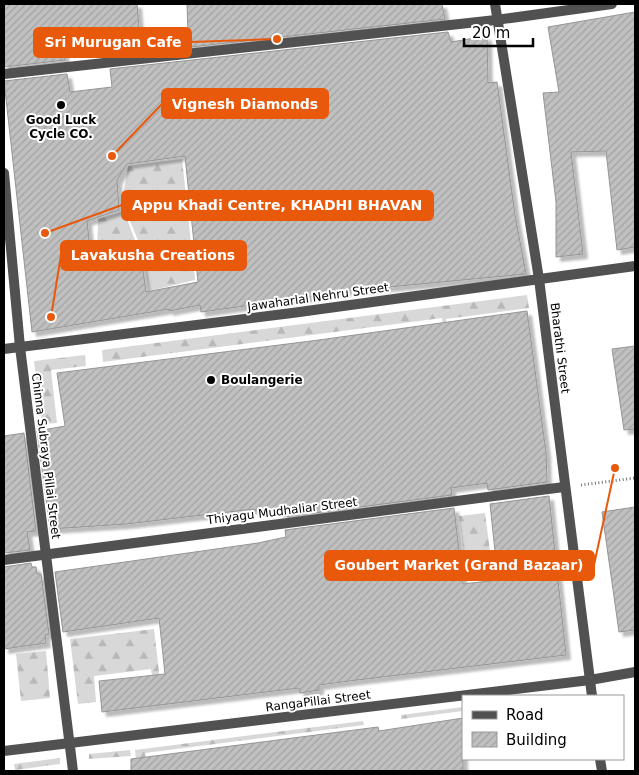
<svg xmlns="http://www.w3.org/2000/svg" width="639" height="775" font-family="'DejaVu Sans',sans-serif">
<style>
.forest{fill:url(#forest-firs)}
.building{fill:url(#building-hatch);stroke:#959595;fill-rule:evenodd;filter:url(#shadow)}
.lines{fill:none;stroke-linecap:round;stroke-linejoin:round}
.path{stroke:#737373;stroke-width:3;stroke-dasharray:1 2.5;stroke-linecap:butt}
.minor{stroke:#515151;stroke-width:10}
.tertiary{stroke:#515151;stroke-width:10}
.poi-dot{fill:#000;stroke:#fff;stroke-width:2}
.labels{text-anchor:middle;dominant-baseline:central;stroke-width:4;stroke-linejoin:round;paint-order:stroke}
.poi-label{font-size:12px;font-weight:bold;fill:#000;stroke:#fff}
.street-label{font-size:12px;fill:#000;stroke:#fff}
.leader{fill:none;stroke:#e8590c;stroke-width:2}
.callout-dot{fill:#e8590c;stroke:#fff;stroke-width:2}
.callout{fill:#e8590c;stroke:#e8590c;stroke-width:2}
.callout-label{font-size:14px;text-anchor:middle;font-weight:bold;fill:#fff}
</style>
<defs>
<pattern id="forest-firs" width="22" height="20" patternUnits="userSpaceOnUse" patternTransform="scale(1.25)"><rect width="22" height="20" fill="#d8d8d8"/><path d="M5 1l3.5 6h-7zM16 11l3.5 6h-7z" fill="#b8b8b8"/></pattern>
<pattern id="building-hatch" width="6" height="6" patternUnits="userSpaceOnUse" patternTransform="scale(1.25)"><rect width="6" height="6" fill="#c0c0c0"/><path d="M-1 1l2-2M0 6l6-6M5 7l2-2" fill="none" stroke="#a3a3a3"/></pattern>
<filter id="shadow"><feDropShadow dx="4.5" dy="4.5" stdDeviation="1" flood-color="#0004"/></filter>
</defs>
<rect width="100%" height="100%" fill="#fff"/>
<g class="forest">
<path d="M 182,159 L 191,243 L 140,245 L 122,202 L 128,166 Z"/>
<path d="M 124,211 L 138,248 L 97,257 L 98,219 Z"/>
<path d="M 192,245 L 195,280 L 149,291 L 142,248 Z"/>
<path d="M 527,295 L 529,308 L 446,319 L 457,397 L 453,397 L 442,318 L 103,362 L 102,350 Z"/>
<path d="M 85,355 L 86,366 L 51,370 L 57,423 L 42,424 L 34,361 Z"/>
<path d="M 485,513 L 493,574 L 467,578 L 459,516 Z"/>
<path d="M 154,629 L 162,698 L 155,698 L 151,669 L 94,676 L 96,702 L 78,704 L 70,639 Z"/>
<path d="M 46,651 L 50,698 L 21,701 L 16,654 Z"/>
<path d="M 463,707 L 463,711 L 401,719 L 401,715 Z"/>
<path d="M 363,721 L 364,725 L 145,753 L 147,771 L 137,771 L 135,750 Z"/>
<path d="M 130,750 L 131,756 L 89,759 L 89,754 Z"/>
<path d="M 60,758 L 60,764 L 15,770 L 14,764 Z"/>
</g>
<g class="building">
<path d="M 4,4 L 137,4 L 141,51 L 188,33 L 187,4 L 442,4 L 445,19 L 109,56 L 107,35 L 62,40 L 65,60 L 4,67 Z"/>
<path d="M 635,12 L 635,247 L 617,250 L 606,151 L 571,152 L 583,254 L 556,257 L 556,202 L 543,93 L 559,92 L 548,27 Z"/>
<path d="M 448,32 L 451,42 L 487,36 L 488,83 L 497,82 L 515,215 L 526,274 L 325,293 L 325,295 L 201,312 L 200,305 L 169,311 L 169,309 L 32,332 L 4,81 L 67,74 L 70,92 L 112,87 L 110,69 ZM 185,156 L 198,282 L 146,292 L 140,249 L 91,258 L 87,221 L 119,210 L 117,180 L 127,164 Z"/>
<path d="M 527,311 L 546,452 L 547,482 L 488,490 L 487,483 L 451,488 L 452,495 L 283,517 L 282,508 L 255,511 L 254,509 L 126,524 L 50,529 L 37,431 L 65,426 L 57,373 L 319,340 Z"/>
<path d="M 635,346 L 635,429 L 624,430 L 612,349 Z"/>
<path d="M 24,433 L 36,531 L 27,532 L 30,550 L 4,553 L 4,436 Z"/>
<path d="M 549,496 L 566,655 L 349,681 L 319,685 L 319,690 L 300,693 L 299,688 L 102,712 L 99,681 L 165,674 L 159,618 L 63,632 L 55,572 L 258,543 L 286,537 L 285,530 L 454,508 L 463,584 L 498,580 L 490,504 Z"/>
<path d="M 635,507 L 635,630 L 619,632 L 602,512 Z"/>
<path d="M 31,563 L 32,567 L 36,567 L 37,574 L 41,574 L 49,634 L 45,635 L 46,643 L 4,649 L 4,567 Z"/>
<path d="M 463,718 L 463,771 L 131,771 L 131,759 L 378,727 L 379,731 Z"/>
</g>
<g class="lines">
<path class="path" d="M 581,485 L 635,478"/>
<g class="minor">
<path d="M 4,74 L 496,20 L 612,4"/>
<path d="M 4,173 L 20,347 L 73,771"/>
<path d="M 4,560 L 564,487"/>
<path d="M 4,751 L 590,680 L 635,672"/>
</g>
<g class="tertiary">
<path d="M 495,4 L 539,279 L 592,696"/>
<path d="M 4,349 L 292,313 L 635,266"/>
<path d="M 600,759 L 602,771"/>
</g>
</g>
<g class="poi-dot">
<circle cx="61" cy="105" r="5"/>
<circle cx="211" cy="380" r="5"/>
</g>
<g class="labels">
<g class="poi-label">
<text x="61" y="120">Good Luck<tspan x="61" dy="14">Cycle CO.</tspan></text>
<text x="221" y="380" text-anchor="start">Boulangerie</text>
</g>
<g class="street-label">
<text transform="translate(318 297) rotate(-8)">Jawaharlal Nehru Street</text>
<text transform="translate(560 348) rotate(83)">Bharathi Street</text>
<text transform="translate(46 456) rotate(83)">Chinna Subraya Pillai Street</text>
<text transform="translate(282 511) rotate(-7)">Thiyagu Mudhaliar Street</text>
<text transform="translate(318 701) rotate(-7)">RangaPillai Street</text>
</g>
</g>
<path class="leader" d="M277 39L191 42M112 156L162 104M45 233L122 205M51 317L61 255M615 468L594 565"/>
<g class="callout-dot">
<circle cx="277" cy="39" r="5"/>
<circle cx="112" cy="156" r="5"/>
<circle cx="45" cy="233" r="5"/>
<circle cx="51" cy="317" r="5"/>
<circle cx="615" cy="468" r="5"/>
</g>
<g class="callout">
<rect x="34" y="28" width="157" height="29" rx="5"/>
<rect x="162" y="89" width="166" height="29" rx="5"/>
<rect x="122" y="191" width="311" height="29" rx="5"/>
<rect x="61" y="241" width="185" height="29" rx="5"/>
<rect x="325" y="551" width="269" height="29" rx="5"/>
</g>
<g class="callout-label">
<text x="113" y="47">Sri Murugan Cafe</text>
<text x="245" y="109">Vignesh Diamonds</text>
<text x="277" y="210">Appu Khadi Centre, KHADHI BHAVAN</text>
<text x="153" y="260">Lavakusha Creations</text>
<text x="459" y="570">Goubert Market (Grand Bazaar)</text>
</g>
<rect width="639" height="775" fill="none" stroke="#000000" stroke-width="10"/>
<rect x="462" y="695" width="162" height="65" fill="#ffffff" stroke="#999999"/>
<rect x="472" y="711" width="25" height="8" fill="#515151" stroke="#999999"/>
<text x="506" y="720" font-size="15" fill="#000000">Road</text>
<rect x="472" y="732" width="25" height="15" fill="url(#building-hatch)" stroke="#999999"/>
<text x="506" y="745" font-size="15" fill="#000000">Building</text>
<path d="M464 38v8h69v-8" fill="none" stroke="#000000" stroke-width="2.5"/>
<text x="472" y="38" font-size="15" fill="#000000" stroke="#ffffff" stroke-width="4" paint-order="stroke">20 m</text>
</svg>
